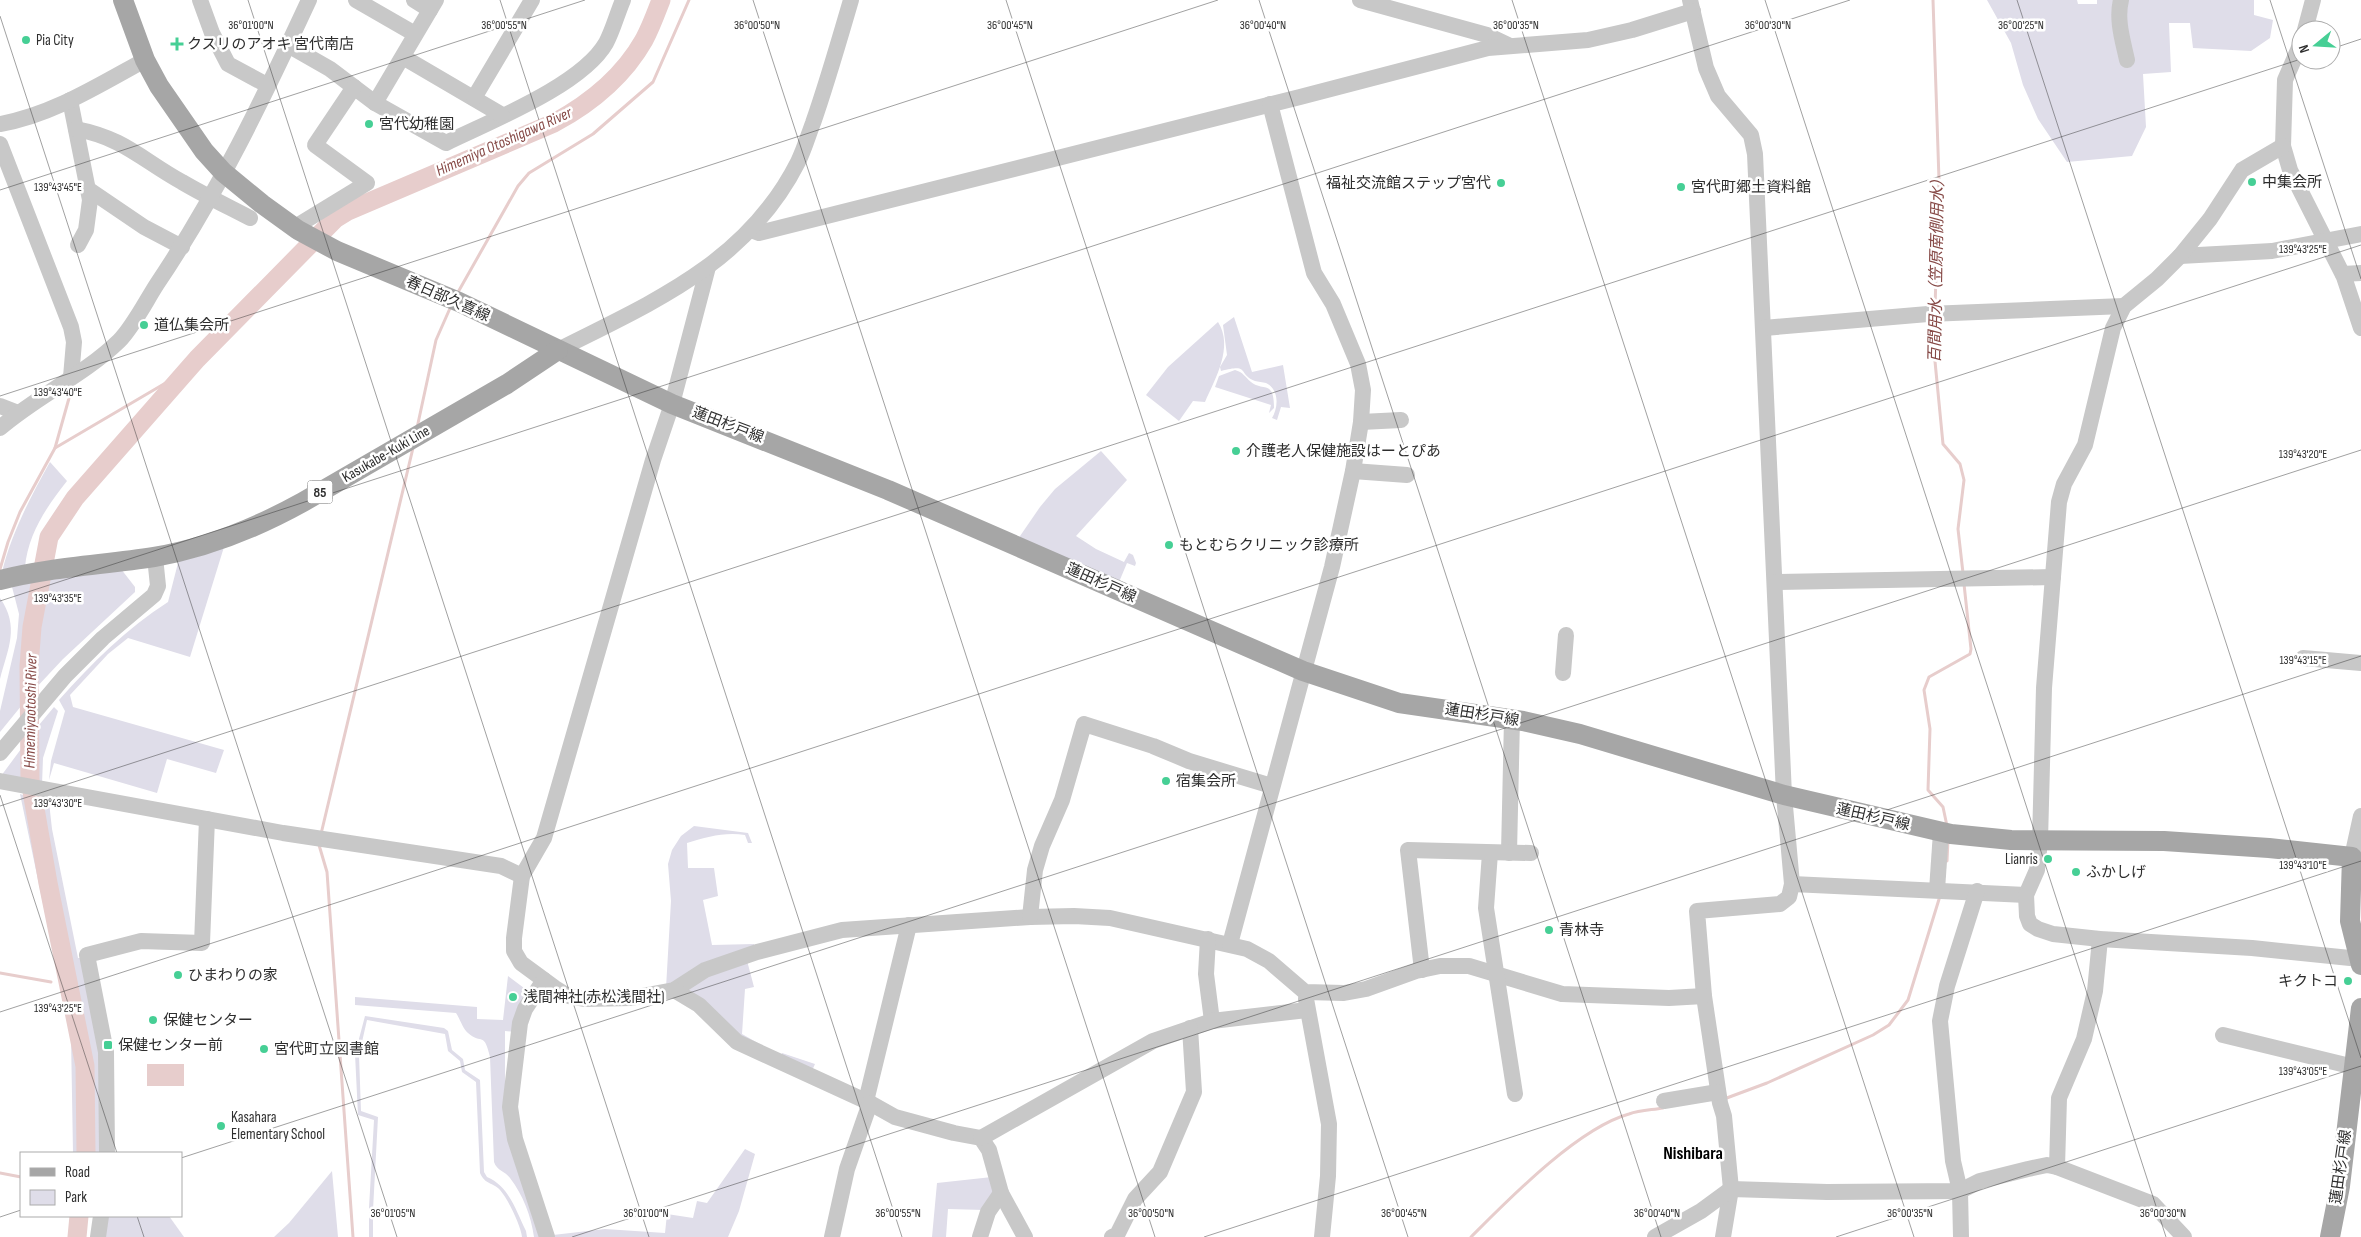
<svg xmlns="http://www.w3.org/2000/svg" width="2361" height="1237" font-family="'Sofia Sans Condensed','Noto Sans JP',sans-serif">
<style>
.green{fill:#dfdde9}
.water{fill:#e7cdcc}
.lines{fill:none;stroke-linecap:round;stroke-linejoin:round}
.stream{stroke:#e7cdcc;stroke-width:3}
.river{stroke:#e7cdcc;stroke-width:19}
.minor{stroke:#c8c8c8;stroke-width:16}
.major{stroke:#a6a6a6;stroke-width:20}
.ticks{fill:none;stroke:#2e2e2e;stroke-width:1;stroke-opacity:0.45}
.poi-dot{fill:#46cf95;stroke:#fff;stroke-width:2}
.labels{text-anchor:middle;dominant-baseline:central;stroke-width:5;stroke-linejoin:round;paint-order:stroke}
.shield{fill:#fff;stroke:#6d6d6d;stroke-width:1}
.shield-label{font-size:14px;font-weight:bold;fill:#2e2e2e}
.poi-label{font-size:15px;fill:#2e2e2e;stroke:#fff;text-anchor:start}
.street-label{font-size:15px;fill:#2e2e2e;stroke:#fff}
.water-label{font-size:16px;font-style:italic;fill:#864946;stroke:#fff}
.quarter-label{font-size:18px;font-weight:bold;fill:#000;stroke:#fff}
.ticks-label{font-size:12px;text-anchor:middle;fill:#2e2e2e;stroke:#fff;stroke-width:5;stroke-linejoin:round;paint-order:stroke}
</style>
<rect width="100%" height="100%" fill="#fff"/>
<g class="green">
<path d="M 1987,0 L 2077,0 L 2078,4 L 2097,4 L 2097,0 L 2254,0 L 2254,15 L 2273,20 L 2270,38 L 2251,51 L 2193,48 L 2190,23 L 2169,23 L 2171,72 L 2143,74 L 2146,127 L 2132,156 L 2067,162 L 2038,119 L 2023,85 L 2011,43 Z"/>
<path d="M 1234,317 L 1252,372 L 1283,365 L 1290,408 L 1281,407 L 1277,420 L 1272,418 C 1278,408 1280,390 1266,383 C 1263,382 1258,382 1255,381 C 1237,374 1251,363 1221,371 L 1220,367 L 1227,355 L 1223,325 Z"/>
<path d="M 1218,322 C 1234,347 1215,379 1205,402 L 1193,401 L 1179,421 L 1146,395 L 1168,367 Z"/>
<path d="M 1235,370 C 1243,372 1245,377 1251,382 C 1263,392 1274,379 1274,408 L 1269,413 L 1271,405 L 1215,387 L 1219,376 Z"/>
<path d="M 1101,451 L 1127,480 L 1076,536 L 1096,549 L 1124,562 L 1129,553 L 1133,555 L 1136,563 L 1135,566 L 1127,563 L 1119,582 L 1018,539 L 1040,507 L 1055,489 Z"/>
<path d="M 50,462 L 67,481 C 47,506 28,534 25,567 L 2,572 C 12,532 30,498 50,462 Z"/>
<path d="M 224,547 L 190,657 L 128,638 L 108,654 L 70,695 L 73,707 L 224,750 L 216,773 L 167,759 L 157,793 L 54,763 L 49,780 L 51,761 L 65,711 L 59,700 C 91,664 127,628 168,602 L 179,559 Z"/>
<path d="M 121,569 L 135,587 L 135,592 L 63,659 L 34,690 L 35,643 L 47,579 Z"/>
<path d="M 35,580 L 29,607 L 22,705 L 0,732 L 0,711 L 17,638 L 19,614 L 11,583 Z"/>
<path d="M 0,598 C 20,627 8,648 0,679 Z"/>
<path d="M 54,707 L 58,711 L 43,758 L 42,785 L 37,784 L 33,747 L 34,731 Z"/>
<path d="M 24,745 L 23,764 L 25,782 L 1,776 Z"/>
<path d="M 20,794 L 26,796 L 77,1042 L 82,1098 L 81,1153 L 73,1153 L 71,1037 Z"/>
<path d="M 39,799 L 49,802 L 52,829 L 78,958 L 82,958 L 101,1053 L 104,1153 L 92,1153 L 92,1091 L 88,1037 L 58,911 Z"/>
<path d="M 694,826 L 748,833 L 752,843 L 748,843 L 745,835 C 724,832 707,837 687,843 L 688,868 L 714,868 L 718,896 L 703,900 L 712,945 L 754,944 L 756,950 L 745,953 L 754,987 L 745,989 L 742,1034 L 781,1056 L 782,1053 L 815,1064 L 811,1073 L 738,1038 L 666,988 L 671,901 L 668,864 L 672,850 L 681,836 Z"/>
<path d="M 508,976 L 532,994 L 516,1032 L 505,1031 L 505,1106 L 543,1237 L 534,1237 C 531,1216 523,1195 510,1178 C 505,1171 497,1171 494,1162 L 490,1057 C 484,1031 482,1045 468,1033 C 463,1029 460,1019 456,1013 L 355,1005 L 355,997 L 477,1007 L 477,1019 L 503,1020 Z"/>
<path d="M 365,1016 L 444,1028 L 448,1031 L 452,1050 L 463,1059 L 465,1070 L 480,1080 L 484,1172 L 487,1177 C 509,1186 516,1211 526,1231 L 527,1237 L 522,1237 C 521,1226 508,1199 500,1190 C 493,1182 485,1185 480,1173 L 476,1082 L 462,1072 L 460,1061 L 448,1051 L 445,1034 L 367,1020 L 359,1055 L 361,1111 L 378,1117 L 373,1210 L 373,1237 L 369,1237 L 369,1208 L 374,1120 L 358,1115 L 355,1054 Z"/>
<path d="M 745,1149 L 755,1154 L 739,1211 L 728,1237 L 554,1237 L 553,1235 L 605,1229 L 665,1233 L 667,1214 L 693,1218 L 697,1201 L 707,1203 Z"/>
<path d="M 332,1171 L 338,1237 L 274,1237 L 289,1223 Z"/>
<path d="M 992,1177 L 996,1192 L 984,1210 L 948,1209 L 946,1237 L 932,1237 L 937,1183 Z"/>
<path d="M 105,1216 L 169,1216 L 184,1237 L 102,1237 Z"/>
</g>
<rect class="water" x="147" y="1064" width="37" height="22"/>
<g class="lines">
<g class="stream">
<path d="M 1933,0 L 1939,180 L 1935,308"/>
<path d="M 457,294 L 518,186 L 529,173 L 593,134 L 653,82 L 689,0"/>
<path d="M 1935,320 L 1934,351 L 1943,444 L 1960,464 L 1964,480 L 1958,529 L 1963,573"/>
<path d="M 417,428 L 436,340 L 451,306"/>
<path d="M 55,448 L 73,384"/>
<path d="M 0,569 L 8,542 L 20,512 L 55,448 L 186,371"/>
<path d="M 1947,826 L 1943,807 L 1928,790 L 1930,729 L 1924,690 L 1929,677 L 1970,654 L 1971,649 L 1964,584"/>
<path d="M 321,834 L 413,448"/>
<path d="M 319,845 L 327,872 L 353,1237"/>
<path d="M 1947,861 L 1948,840"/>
<path d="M 0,973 L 51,982"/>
<path d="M 1724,1099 L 1767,1083 L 1873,1035 L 1889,1025 L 1908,1000 L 1940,896"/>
<path d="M 0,1173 L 21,1177"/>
<path d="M 1471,1237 C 1509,1199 1578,1128 1629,1114 C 1640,1110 1652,1110 1663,1108"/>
</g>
<g class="river">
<path d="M 86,1153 L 85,1066 L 48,883 L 30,780 L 29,666 L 32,627 L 49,537 L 75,498 L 197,359 L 335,219 L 348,211 L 554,123 C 591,103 623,77 644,40 C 651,27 656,13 661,0"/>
<path d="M 77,1237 L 79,1216"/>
</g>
<g class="minor">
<path d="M 200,0 L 212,33 L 228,64 L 267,85"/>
<path d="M 356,0 L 415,34"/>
<path d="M 414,0 L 430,10"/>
<path d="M 1360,0 L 1487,35 L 1508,45"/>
<path d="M 1690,0 L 1706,68 L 1718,96 L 1751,135 L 1755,154 L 1784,795 L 1792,884 L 1789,897 L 1780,904 L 1697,911 L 1704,996 L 1720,1103 L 1724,1116 L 1731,1189 L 1723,1237"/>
<path d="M 2121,0 C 2116,20 2123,41 2127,60"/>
<path d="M 2305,30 L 2313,0"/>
<path d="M 2301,43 L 2285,80 L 2283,146 L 2290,170 L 2344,277 L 2361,328"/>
<path d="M 288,45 L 330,69 L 375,103 L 446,143 C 491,121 582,85 606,43 C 613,30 617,14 623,0"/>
<path d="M 403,57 L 502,115"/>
<path d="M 474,98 L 532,0"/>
<path d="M 70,100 L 90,200 L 86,230 L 78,245"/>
<path d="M 375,103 L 436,0"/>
<path d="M 0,124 C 52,115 99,85 145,60"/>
<path d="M 76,129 C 124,138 142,160 182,182 C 204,195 227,206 250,218"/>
<path d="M 0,144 L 71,327 L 74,342 L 71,377"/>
<path d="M 88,189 L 144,227 L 182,247"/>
<path d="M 295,227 L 367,183 L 315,145 L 354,87"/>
<path d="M 751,230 L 759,233 L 1300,97 L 1488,48 L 1588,40 L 1632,30 L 1693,11"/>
<path d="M 2180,256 L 2272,251 L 2361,234"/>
<path d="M 708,267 L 672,404 L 653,460 L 544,838 L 522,876 L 514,938 L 514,951 L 521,963 L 555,988 L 568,996 L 584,999 L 631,998 L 674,990 L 705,970 L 757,952 L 842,930 L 1030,917 L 1074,916 L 1110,918 L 1247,949 L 1269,961 L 1305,992 L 1344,993 L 1366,989 L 1416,971 L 1440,966 L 1469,966 L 1562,994 L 1669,998 L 1704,996"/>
<path d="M 2343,274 L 2361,273"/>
<path d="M 1764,328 L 1928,314 L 2124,306"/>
<path d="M 558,350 C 653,302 747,263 798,162 C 804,150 808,136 813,123 C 827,83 839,41 851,0"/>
<path d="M 0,406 L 18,413"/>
<path d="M 1361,422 L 1401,420"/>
<path d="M 0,428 C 37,396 84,375 119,341 C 133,327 146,301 157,284 C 217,195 264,97 309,0"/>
<path d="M 1353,471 L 1407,475"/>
<path d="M 1776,582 L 2053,577"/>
<path d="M 2303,658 L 2361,663"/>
<path d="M 1563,673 L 1566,635"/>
<path d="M 0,753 L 65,676 L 103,638 L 154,595 L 158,586 L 155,557"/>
<path d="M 0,781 L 283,833 L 501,866 L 522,876"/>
<path d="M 2361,816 L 2352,857 L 2361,857"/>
<path d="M 1490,853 L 1486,908 L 1515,1094"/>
<path d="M 1509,853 L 1512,719"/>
<path d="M 1792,884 L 2026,895 L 2037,870 L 2040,841 L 2044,688 L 2059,502 L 2064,484 L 2085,445 L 2113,328 L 2124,306 L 2157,279 L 2180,256 L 2210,219 L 2242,170 L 2283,146"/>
<path d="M 1937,890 L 1941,832"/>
<path d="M 2026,895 L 2027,916 L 2030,924 L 2038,929 L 2053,934 L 2100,939 L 2252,948 L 2360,959"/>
<path d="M 1030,917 L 1035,870 L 1042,846 L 1062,800 L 1084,724 L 1153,746 L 1189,761 L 1272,786"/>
<path d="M 1208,939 L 1206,974 L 1212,1021"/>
<path d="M 1230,944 L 1332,567 L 1353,471 L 1361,422 L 1363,390 L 1358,364 L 1333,304 L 1314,273 L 1270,104"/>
<path d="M 1422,970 L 1408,850 L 1531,853"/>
<path d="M 544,980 L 525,1009 L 520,1023 L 510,1107 L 515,1139 L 547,1237"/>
<path d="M 674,990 L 699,1005 L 737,1042 L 870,1103 L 895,1117 L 954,1133 L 981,1138 L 989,1150 L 1001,1193 L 1025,1237"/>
<path d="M 1306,999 L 1329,1124 L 1328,1176 L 1322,1237"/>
<path d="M 2223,1035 L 2354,1067"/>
<path d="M 866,1101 L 909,925"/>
<path d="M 1664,1101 L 1718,1092"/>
<path d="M 981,1138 L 1153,1041 L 1212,1021 L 1307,1010"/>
<path d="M 107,1153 L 106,1052 L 87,955 L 141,941 L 202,943 L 207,819"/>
<path d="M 2057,1167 L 2153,1204 L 2184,1237"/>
<path d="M 98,1237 L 101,1216"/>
<path d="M 832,1237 L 847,1169 L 870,1103"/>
<path d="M 980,1237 L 988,1212 L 1001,1193"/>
<path d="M 1112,1237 L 1117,1235 L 1135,1199 L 1160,1172 L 1194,1092 L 1190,1028"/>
<path d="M 1655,1237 L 1701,1211 L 1731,1189 L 1827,1192 L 1960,1191 L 1980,1181 L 2028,1169 L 2047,1165 L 2057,1167 L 2059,1098 L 2084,1039 L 2095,991 L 2100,939"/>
<path d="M 1961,1237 L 1960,1191 L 1953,1161 L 1940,1021 L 1947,986 L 1977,891"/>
</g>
<g class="major">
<path d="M 123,0 L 145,60 L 159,86 L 204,151 L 223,172 L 262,204 L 298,230 L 337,251 L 459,302 L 672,404 L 888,490 L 1303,671 L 1399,703 L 1523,721 L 1580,734 L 1784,795 L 1951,834 L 2011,840 L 2164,841 L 2269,848 L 2352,857 L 2350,921 L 2361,965"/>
<path d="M 0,580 C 50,567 103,565 154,557 C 207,548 256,528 303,502 L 507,384 L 558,350"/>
<path d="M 2330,1237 L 2340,1186 L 2361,1008"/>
</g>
</g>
<path class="ticks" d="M 248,0 L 649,1237M 500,0 L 902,1237M 753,0 L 1155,1237M 1006,0 L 1408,1237M 1259,0 L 1661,1237M 1512,0 L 1914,1237M 1765,0 L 2166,1237M 2017,0 L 2361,1058M 2270,0 L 2361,279M 0,16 L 397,1237M 2331,49 L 2361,39M 0,190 L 585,0M 0,396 L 1218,0M 0,601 L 1850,0M 0,795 L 117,1153M 0,806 L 2301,59M 0,1012 L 2361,245M 181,1158 L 2361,450M 137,1216 L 144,1237M 0,1217 L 21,1210M 572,1237 L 2361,656M 1204,1237 L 2361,861M 1836,1237 L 2361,1066"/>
<g class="poi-dot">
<circle cx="26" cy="40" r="5"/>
<path d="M174.5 36.5h5v5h5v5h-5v5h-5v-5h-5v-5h5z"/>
<circle cx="369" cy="124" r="5"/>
<circle cx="2252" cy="182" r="5"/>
<circle cx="1501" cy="183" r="5"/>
<circle cx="1681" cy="187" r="5"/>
<circle cx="144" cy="325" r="5"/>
<circle cx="1236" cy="451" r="5"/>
<circle cx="1169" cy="545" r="5"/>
<circle cx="1166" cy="781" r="5"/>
<circle cx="2048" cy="859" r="5"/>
<circle cx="2076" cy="872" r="5"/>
<circle cx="1549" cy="930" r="5"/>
<circle cx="178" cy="975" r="5"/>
<circle cx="2348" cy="981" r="5"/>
<circle cx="513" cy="997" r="5"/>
<circle cx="153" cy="1020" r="5"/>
<rect x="103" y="1040" width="10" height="10" rx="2.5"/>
<circle cx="264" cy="1049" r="5"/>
<circle cx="221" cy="1126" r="5"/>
</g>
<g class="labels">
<rect class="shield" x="307.5" y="480.5" width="25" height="23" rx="4"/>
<g class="shield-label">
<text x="320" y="492">85</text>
</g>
<g class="poi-label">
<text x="36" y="40">Pia City</text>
<text x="187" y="44">クスリのアオキ 宮代南店</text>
<text x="379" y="124">宮代幼稚園</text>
<text x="2262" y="182">中集会所</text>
<text x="1491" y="183" text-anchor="end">福祉交流館ステップ宮代</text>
<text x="1691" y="187">宮代町郷土資料館</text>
<text x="154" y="325">道仏集会所</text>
<text x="1246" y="451">介護老人保健施設はーとぴあ</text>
<text x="1179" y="545">もとむらクリニック診療所</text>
<text x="1176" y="781">宿集会所</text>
<text x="2038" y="859" text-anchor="end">Lianris</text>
<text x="2086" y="872">ふかしげ</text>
<text x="1559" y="930">青林寺</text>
<text x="188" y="975">ひまわりの家</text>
<text x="2338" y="981" text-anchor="end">キクトコ</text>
<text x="523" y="997">浅間神社(赤松浅間社)</text>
<text x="163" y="1020">保健センター</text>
<text x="118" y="1045">保健センター前</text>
<text x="274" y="1049">宮代町立図書館</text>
<text x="231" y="1117">Kasahara<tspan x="231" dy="17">Elementary School</tspan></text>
</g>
<g class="street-label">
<text transform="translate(448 299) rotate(24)">春日部久喜線</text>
<text transform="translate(728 425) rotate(21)">蓮田杉戸線</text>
<text transform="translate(386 454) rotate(-30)">Kasukabe-Kuki Line</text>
<text transform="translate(1101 583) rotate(24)">蓮田杉戸線</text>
<text transform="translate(1482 715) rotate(9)">蓮田杉戸線</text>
<text transform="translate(1873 817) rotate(13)">蓮田杉戸線</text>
<text transform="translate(2341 1167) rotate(-82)">蓮田杉戸線</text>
</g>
<g class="water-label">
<text transform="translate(504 142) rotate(-24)">Himemiya Otoshigawa River</text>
<text transform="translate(1937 267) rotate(-89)">百間用水（笠原南側用水）</text>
<text transform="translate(31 711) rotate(-89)">Himemiyaotoshi River</text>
</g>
<g class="quarter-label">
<text x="1693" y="1153">Nishibara</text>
</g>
</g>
<g class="ticks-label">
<text x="251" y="29">36°01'00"N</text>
<text x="504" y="29">36°00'55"N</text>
<text x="757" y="29">36°00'50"N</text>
<text x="1010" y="29">36°00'45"N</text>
<text x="1263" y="29">36°00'40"N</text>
<text x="1516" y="29">36°00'35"N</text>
<text x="1768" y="29">36°00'30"N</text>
<text x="2021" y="29">36°00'25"N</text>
<text x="58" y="191">139°43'45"E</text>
<text x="2303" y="253">139°43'25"E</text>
<text x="58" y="396">139°43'40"E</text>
<text x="2303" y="458">139°43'20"E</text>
<text x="58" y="602">139°43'35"E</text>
<text x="2303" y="664">139°43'15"E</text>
<text x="58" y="807">139°43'30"E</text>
<text x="2303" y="869">139°43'10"E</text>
<text x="58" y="1012">139°43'25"E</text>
<text x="2303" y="1075">139°43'05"E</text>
<text x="393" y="1217">36°01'05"N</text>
<text x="646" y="1217">36°01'00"N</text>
<text x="898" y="1217">36°00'55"N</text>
<text x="1151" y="1217">36°00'50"N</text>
<text x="1404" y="1217">36°00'45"N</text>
<text x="1657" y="1217">36°00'40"N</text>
<text x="1910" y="1217">36°00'35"N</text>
<text x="2163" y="1217">36°00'30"N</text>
</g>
<rect x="20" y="1152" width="162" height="65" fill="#ffffff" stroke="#ababab"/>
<rect x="30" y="1168" width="25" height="8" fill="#a6a6a6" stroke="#ababab"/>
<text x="65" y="1177" font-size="15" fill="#2e2e2e">Road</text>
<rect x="30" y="1190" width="25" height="15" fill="#dfdde9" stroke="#ababab"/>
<text x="65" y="1202" font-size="15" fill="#2e2e2e">Park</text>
<g transform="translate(2316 45) rotate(252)"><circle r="24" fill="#ffffff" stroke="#ababab"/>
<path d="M0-4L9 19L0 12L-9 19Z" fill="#46cf95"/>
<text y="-8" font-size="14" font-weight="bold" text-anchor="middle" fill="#2e2e2e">N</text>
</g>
</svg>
